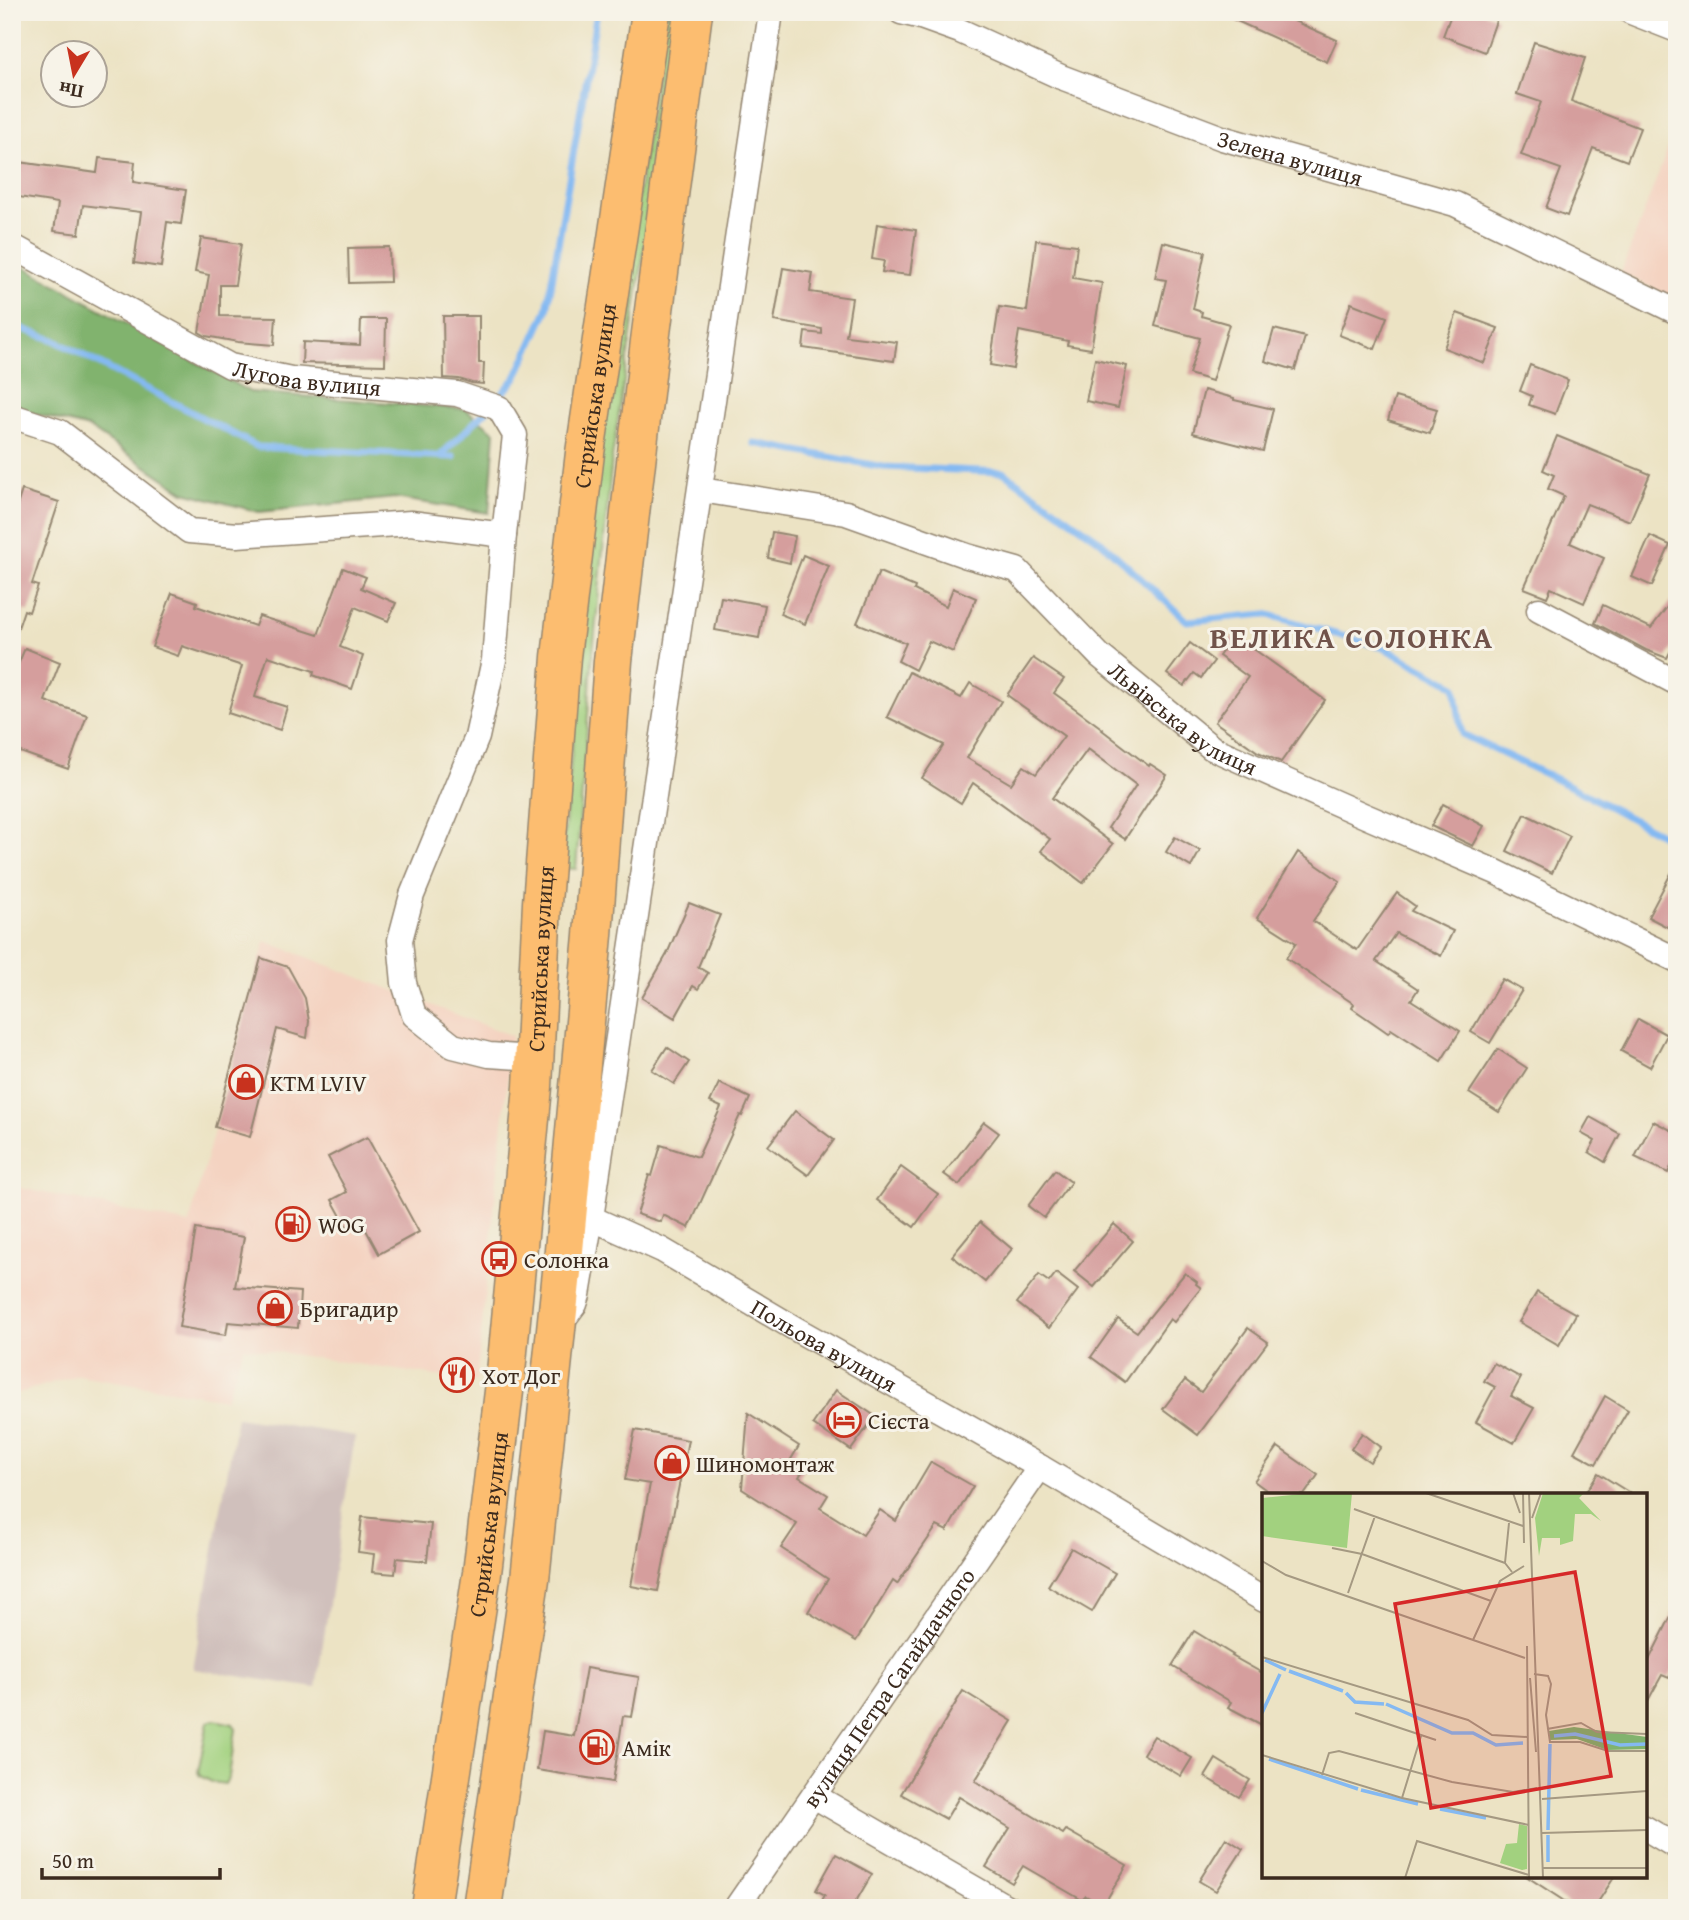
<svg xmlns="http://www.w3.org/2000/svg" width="1689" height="1920" font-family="'Gentium Book Plus',serif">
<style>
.built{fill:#f4d3c1}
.industrial{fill:#d0c0bc}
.green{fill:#a2d17f;stroke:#6e7e4e;stroke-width:2}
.forest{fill:#81b36e;stroke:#5e6e46;stroke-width:2}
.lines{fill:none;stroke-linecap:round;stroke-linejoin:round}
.stream{stroke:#84b9f2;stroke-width:7}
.building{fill:#d59e9d}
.minor-casing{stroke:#948671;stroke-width:27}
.trunk-casing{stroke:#948671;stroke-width:41}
.minor{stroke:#fff;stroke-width:24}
.trunk{stroke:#fcbd6f;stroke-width:38}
.labels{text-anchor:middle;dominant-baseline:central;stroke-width:6;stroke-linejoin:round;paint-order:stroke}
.street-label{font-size:23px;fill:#3b2a1e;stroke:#f7f3e8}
.poi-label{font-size:23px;fill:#3b2a1e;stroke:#f7f3e8;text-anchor:start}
.district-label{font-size:30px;font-weight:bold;letter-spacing:2px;fill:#71534a;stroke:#f7f3e8}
.inset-river{fill:none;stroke:#84b9f2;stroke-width:3.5}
.inset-road{fill:none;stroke:#a59982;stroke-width:2}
.view{fill:#d62828;fill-opacity:0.15;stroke:#d62828;stroke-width:3.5}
.inset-edge{fill:none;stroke:#3b2a1e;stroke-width:3.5}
</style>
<rect width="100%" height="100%" fill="#f7f3e8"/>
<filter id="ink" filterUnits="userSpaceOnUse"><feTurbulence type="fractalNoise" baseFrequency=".0143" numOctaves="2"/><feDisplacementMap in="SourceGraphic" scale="14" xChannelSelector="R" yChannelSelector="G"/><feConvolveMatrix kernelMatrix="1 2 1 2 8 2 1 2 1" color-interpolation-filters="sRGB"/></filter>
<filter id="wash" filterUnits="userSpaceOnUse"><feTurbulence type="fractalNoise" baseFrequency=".00686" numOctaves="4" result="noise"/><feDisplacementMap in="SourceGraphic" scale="28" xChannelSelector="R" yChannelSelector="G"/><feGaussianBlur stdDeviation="1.57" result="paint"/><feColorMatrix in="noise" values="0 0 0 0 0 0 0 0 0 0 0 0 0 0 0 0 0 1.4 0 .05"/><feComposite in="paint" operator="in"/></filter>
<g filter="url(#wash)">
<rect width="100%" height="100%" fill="#ece3c4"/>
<g class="built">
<path d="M 1677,124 L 1677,300 L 1621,273 Z"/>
<path d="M 265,941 L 512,1036 L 476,1382 L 244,1347 L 226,1399 L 78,1375 L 12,1395 L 12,1186 L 189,1224 Z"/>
</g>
<path class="industrial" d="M 237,1417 L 355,1436 L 316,1688 L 193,1669 Z"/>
<g class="green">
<path d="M 666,12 L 681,12 L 612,457 L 592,663 L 576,869 L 561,868 L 599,455 Z"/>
<path d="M 214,1720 L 233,1724 L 236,1729 L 229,1776 L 225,1784 L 212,1782 L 200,1776 L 198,1772 L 208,1722 Z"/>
</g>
<path class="forest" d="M 12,260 L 250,392 L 465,409 L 495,432 L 489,513 L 395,498 L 259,512 L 184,492 L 89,428 L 12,408 Z"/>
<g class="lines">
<g class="stream">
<path d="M 12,325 L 54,340 L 258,447 L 453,457"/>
<path d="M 499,398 L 517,376 L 547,310 L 597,12"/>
<path d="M 754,443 L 883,467 L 1003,472 L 1099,540 L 1187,621 L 1266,614 L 1384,648 L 1455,686 L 1462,734 L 1572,787 L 1677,843"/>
<path d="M 440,456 L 486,411"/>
</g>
</g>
<g id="blocks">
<g class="building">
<path d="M 1217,12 L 1274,12 L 1337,40 L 1327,62 Z"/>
<path d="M 1452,12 L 1483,12 L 1497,18 L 1485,52 L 1443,36 Z"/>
<path d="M 1534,42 L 1585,58 L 1571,101 L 1640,128 L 1627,161 L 1593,148 L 1567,216 L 1546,208 L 1561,169 L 1521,155 L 1541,102 L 1517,94 Z"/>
<path d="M 99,158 L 135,162 L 133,182 L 186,190 L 181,224 L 167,222 L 161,267 L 134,263 L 141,212 L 83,205 L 79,234 L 54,231 L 58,203 L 12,196 L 12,161 L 97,173 Z"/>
<path d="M 877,224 L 916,230 L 910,275 L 882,272 L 884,261 L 872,259 Z"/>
<path d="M 201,238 L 241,244 L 235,285 L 220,285 L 220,316 L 276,317 L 274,345 L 238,342 L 206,336 L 199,332 L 209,275 L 195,272 Z"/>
<path d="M 1036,240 L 1077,245 L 1073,278 L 1102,283 L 1091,349 L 1067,345 L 1068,341 L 1019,331 L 1013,369 L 990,365 L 999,307 L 1027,311 Z"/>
<path d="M 1163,242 L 1205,252 L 1193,309 L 1202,312 L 1201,316 L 1229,324 L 1212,381 L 1189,374 L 1200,338 L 1155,326 L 1166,280 L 1155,278 Z"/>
<path d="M 389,247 L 390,282 L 349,283 L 348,248 Z"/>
<path d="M 783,268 L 813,273 L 810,292 L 852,298 L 846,336 L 897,342 L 894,361 L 803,348 L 805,332 L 822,334 L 822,329 L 774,321 Z"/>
<path d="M 1351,303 L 1387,317 L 1375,349 L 1339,335 Z"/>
<path d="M 1457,313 L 1498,328 L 1484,363 L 1444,348 Z"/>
<path d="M 443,316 L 479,316 L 479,363 L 484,363 L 483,384 L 472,383 L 459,379 L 444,378 Z"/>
<path d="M 361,319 L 386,319 L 385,365 L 302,363 L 303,342 L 360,345 Z"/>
<path d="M 1274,329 L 1305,337 L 1295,370 L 1265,361 Z"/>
<path d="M 1095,359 L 1127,366 L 1118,408 L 1086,401 Z"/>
<path d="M 1530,365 L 1568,380 L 1555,414 L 1529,405 L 1532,396 L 1520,391 Z"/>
<path d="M 1204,390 L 1234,398 L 1234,400 L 1273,409 L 1263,451 L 1193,433 Z"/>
<path d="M 1395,397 L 1437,409 L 1430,433 L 1388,420 Z"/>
<path d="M 1557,436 L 1650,474 L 1630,521 L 1587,504 L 1570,543 L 1604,558 L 1584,603 L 1551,588 L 1547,597 L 1524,588 L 1564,496 L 1548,489 L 1554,475 L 1543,470 Z"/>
<path d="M 22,490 L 59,502 L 32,584 L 38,586 L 29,612 L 24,610 L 16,634 L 12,633 L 12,521 Z"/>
<path d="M 772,532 L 795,536 L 790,563 L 768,558 Z"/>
<path d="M 1650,536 L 1670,545 L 1652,586 L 1632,577 Z"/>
<path d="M 803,555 L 829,566 L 805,624 L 780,614 Z"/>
<path d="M 343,568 L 366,577 L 361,588 L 396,603 L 388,621 L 355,607 L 340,647 L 363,656 L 352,689 L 313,675 L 314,671 L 268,656 L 255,697 L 287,707 L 280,730 L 228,713 L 242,666 L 182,646 L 178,656 L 152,647 L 172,593 L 197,602 L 196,606 L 255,626 L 259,616 L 318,635 Z"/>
<path d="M 879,572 L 915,587 L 914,590 L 946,606 L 953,588 L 976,598 L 953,652 L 929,641 L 915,670 L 898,661 L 906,643 L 857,623 Z"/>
<path d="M 1677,594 L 1677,639 L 1667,658 L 1646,650 L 1595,623 L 1603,605 L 1651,628 Z"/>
<path d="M 721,597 L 765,605 L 759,638 L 715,630 Z"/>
<path d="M 1234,635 L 1325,700 L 1281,762 L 1258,752 L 1215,722 L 1248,677 L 1219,656 Z"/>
<path d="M 1190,643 L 1214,661 L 1201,678 L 1194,673 L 1184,686 L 1167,674 Z"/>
<path d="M 25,648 L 60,662 L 45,701 L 87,715 L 68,769 L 12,749 L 12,679 Z"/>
<path d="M 1033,658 L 1064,679 L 1054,693 L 1103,729 L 1102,730 L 1149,766 L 1150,764 L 1167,775 L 1125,839 L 1108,828 L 1136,785 L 1088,749 L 1052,798 L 1113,844 L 1083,883 L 1041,851 L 1050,839 L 973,783 L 961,803 L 922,778 L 944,745 L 887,717 L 909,672 L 961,698 L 970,683 L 1001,701 L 967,758 L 1011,784 L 1024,766 L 1036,774 L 1064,736 L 1007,695 Z"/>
<path d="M 1443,804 L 1484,826 L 1473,846 L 1431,826 Z"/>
<path d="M 1525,814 L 1570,836 L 1552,873 L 1507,851 Z"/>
<path d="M 1175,837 L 1200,851 L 1191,867 L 1166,852 Z"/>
<path d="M 1298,852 L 1340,881 L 1313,921 L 1357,950 L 1397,893 L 1415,906 L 1411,911 L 1453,931 L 1441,956 L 1396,933 L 1376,961 L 1418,989 L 1411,1000 L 1460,1031 L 1441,1061 L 1391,1029 L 1388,1033 L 1352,1008 L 1354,1004 L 1286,958 L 1296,943 L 1257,918 Z"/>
<path d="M 1677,862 L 1677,932 L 1648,917 Z"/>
<path d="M 689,903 L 720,915 L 698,967 L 708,973 L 698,989 L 693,986 L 675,1018 L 642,998 L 667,954 Z"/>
<path d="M 261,958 L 288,967 L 305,998 L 309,1021 L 307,1038 L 277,1029 L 250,1137 L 215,1127 Z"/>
<path d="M 1502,979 L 1522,990 L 1490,1043 L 1471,1032 Z"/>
<path d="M 1638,1019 L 1667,1035 L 1650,1067 L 1621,1051 Z"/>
<path d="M 667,1047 L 689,1062 L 674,1084 L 652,1070 Z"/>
<path d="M 1498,1049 L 1527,1068 L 1499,1112 L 1469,1093 Z"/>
<path d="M 719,1083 L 750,1098 L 742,1116 L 740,1115 L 689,1228 L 663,1215 L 661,1222 L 637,1214 L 649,1175 L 652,1176 L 661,1145 L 698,1157 L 721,1107 L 710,1102 Z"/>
<path d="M 795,1111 L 834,1140 L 808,1175 L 768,1146 Z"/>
<path d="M 1590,1117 L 1620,1134 L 1605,1162 L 1589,1152 L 1595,1141 L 1581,1133 Z"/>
<path d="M 1653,1121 L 1677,1133 L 1677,1155 L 1668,1173 L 1635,1157 Z"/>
<path d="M 984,1122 L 999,1133 L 959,1185 L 944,1174 Z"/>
<path d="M 367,1137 L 419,1232 L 379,1254 L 360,1219 L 347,1227 L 332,1200 L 347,1192 L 328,1157 Z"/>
<path d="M 901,1167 L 938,1194 L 914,1227 L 877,1200 Z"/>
<path d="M 1055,1170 L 1071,1182 L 1044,1218 L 1028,1206 Z"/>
<path d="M 980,1222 L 1012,1249 L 985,1282 L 952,1256 Z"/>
<path d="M 1114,1224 L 1133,1241 L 1094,1287 L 1074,1271 Z"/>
<path d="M 196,1229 L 244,1237 L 235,1287 L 300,1292 L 298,1328 L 228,1322 L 226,1335 L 179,1327 Z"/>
<path d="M 1056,1273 L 1078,1290 L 1049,1328 L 1017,1303 L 1039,1275 L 1049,1282 Z"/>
<path d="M 1185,1273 L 1197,1282 L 1196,1284 L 1201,1288 L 1174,1322 L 1170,1319 L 1125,1382 L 1091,1357 L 1118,1319 L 1137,1332 Z"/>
<path d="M 1537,1292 L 1576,1314 L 1559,1345 L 1519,1322 Z"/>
<path d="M 1248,1328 L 1268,1342 L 1198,1435 L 1163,1409 L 1185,1380 L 1201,1392 Z"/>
<path d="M 1494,1363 L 1521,1378 L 1511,1396 L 1534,1408 L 1514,1443 L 1476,1422 L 1495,1387 L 1484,1381 Z"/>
<path d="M 836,1390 L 875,1416 L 851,1450 L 813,1424 Z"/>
<path d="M 1605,1396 L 1628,1410 L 1596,1464 L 1574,1452 Z"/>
<path d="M 748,1413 L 799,1446 L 790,1461 L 804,1469 L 799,1477 L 828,1495 L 820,1508 L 863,1535 L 880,1510 L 896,1521 L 931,1462 L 973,1486 L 947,1531 L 937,1526 L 897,1584 L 893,1581 L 856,1641 L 808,1612 L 828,1579 L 781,1548 L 797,1524 L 742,1489 Z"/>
<path d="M 635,1430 L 688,1440 L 658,1591 L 631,1586 L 650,1484 L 625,1480 Z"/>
<path d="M 1362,1433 L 1381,1447 L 1370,1462 L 1351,1449 Z"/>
<path d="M 1278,1447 L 1318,1475 L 1304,1495 L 1273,1495 L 1254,1481 Z"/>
<path d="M 1598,1473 L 1633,1495 L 1584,1495 Z"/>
<path d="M 362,1517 L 431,1524 L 427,1561 L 397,1558 L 395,1574 L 372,1572 L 374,1554 L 358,1552 Z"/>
<path d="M 1071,1548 L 1115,1573 L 1092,1612 L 1048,1586 Z"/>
<path d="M 1677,1604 L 1677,1662 L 1669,1678 L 1662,1675 L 1645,1706 L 1645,1668 Z"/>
<path d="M 1194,1631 L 1233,1655 L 1232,1656 L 1264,1674 L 1264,1726 L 1228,1707 L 1231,1702 L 1172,1666 Z"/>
<path d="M 586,1668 L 639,1677 L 632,1717 L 623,1716 L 613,1782 L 537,1770 L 543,1731 L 574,1736 Z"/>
<path d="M 963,1691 L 1012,1721 L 975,1781 L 1063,1834 L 1066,1830 L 1127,1865 L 1103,1906 L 1086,1896 L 1082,1900 L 1023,1866 L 1012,1883 L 986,1867 L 1010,1828 L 959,1797 L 946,1819 L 901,1794 Z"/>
<path d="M 1154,1736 L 1192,1758 L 1181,1776 L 1143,1754 Z"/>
<path d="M 1216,1759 L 1250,1780 L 1239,1797 L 1205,1777 Z"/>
<path d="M 1226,1838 L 1243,1849 L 1216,1891 L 1199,1881 Z"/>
<path d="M 836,1854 L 872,1874 L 852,1908 L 818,1908 L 825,1895 L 816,1890 Z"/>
<path d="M 1526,1876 L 1615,1876 L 1594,1908 L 1575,1908 Z"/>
</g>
</g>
</g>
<g filter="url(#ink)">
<use href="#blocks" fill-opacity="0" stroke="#948671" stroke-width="2"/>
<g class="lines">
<g class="minor-casing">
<g id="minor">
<path id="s1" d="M 901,12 L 918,16 L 960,31 L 1061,77 L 1222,138 L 1455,204 L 1677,312"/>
<path d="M 1631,12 L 1677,30"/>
<path id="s2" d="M 12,246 L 230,366 L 291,379 L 457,394 L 499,408 L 515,435 L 504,535 L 494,660 L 477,737 L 412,895 L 400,940 L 404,983 L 414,1015 L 453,1046 L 489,1055 L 535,1058"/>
<path d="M 12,416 L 60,432 L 189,531 L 237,535 L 411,523 L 504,535"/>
<path id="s3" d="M 701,490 L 846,513 L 967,556 L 1017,570 L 1100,656 L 1212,748 L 1363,815 L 1496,872 L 1677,960"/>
<path d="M 1539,610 L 1677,683"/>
<path id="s4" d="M 591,1218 L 662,1250 L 794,1328 L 1040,1467 L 1264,1600"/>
<path d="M 566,1316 L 575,1304 L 578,1295 L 591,1218 L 771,12"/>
<path d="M 814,1796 L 1008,1908"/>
<path d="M 1645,1828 L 1677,1847"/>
<path id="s5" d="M 736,1908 L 1040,1467"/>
</g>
</g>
<g class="trunk-casing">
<g id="trunk">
<path id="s6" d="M 431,1908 L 482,1573 L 505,1383 L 533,1087 L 542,903 L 561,657 L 585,453 L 651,12"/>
<path d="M 482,1908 L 530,1579 L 562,1272 L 593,935 L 613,661 L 650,341 L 693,12"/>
</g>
</g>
<use href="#minor" class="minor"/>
<use href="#trunk" class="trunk"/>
</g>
</g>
<defs>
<g id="shop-ring" transform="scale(1.75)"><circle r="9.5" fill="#f7f3e8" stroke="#c8321e" stroke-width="1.5"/><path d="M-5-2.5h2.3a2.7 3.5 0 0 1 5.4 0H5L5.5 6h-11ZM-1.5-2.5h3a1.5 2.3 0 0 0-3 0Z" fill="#c8321e"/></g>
<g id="fuel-ring" transform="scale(1.75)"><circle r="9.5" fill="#f7f3e8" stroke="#c8321e" stroke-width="1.5"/><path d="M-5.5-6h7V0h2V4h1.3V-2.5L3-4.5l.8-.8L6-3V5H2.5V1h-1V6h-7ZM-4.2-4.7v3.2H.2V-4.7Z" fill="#c8321e"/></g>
<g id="bus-ring" transform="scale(1.75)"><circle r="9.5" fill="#f7f3e8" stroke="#c8321e" stroke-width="1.5"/><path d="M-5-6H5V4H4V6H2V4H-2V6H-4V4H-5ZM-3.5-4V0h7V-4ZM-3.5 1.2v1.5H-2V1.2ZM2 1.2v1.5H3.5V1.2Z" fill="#c8321e"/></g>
<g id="restaurant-ring" transform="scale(1.75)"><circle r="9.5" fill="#f7f3e8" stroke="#c8321e" stroke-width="1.5"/><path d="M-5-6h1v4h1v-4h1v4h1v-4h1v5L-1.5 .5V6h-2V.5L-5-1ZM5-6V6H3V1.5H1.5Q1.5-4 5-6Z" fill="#c8321e"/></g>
<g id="hotel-ring" transform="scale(1.75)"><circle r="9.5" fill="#f7f3e8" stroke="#c8321e" stroke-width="1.5"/><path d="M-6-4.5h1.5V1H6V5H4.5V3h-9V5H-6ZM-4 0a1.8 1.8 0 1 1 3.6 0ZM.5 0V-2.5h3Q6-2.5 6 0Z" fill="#c8321e"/></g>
</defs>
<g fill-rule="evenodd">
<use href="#shop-ring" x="246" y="1082"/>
<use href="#fuel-ring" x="293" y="1224"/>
<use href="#bus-ring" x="499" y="1259"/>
<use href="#shop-ring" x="275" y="1308"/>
<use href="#restaurant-ring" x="457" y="1375"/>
<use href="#hotel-ring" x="844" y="1420"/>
<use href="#shop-ring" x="672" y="1463"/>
<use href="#fuel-ring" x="597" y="1747"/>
</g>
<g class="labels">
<g class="street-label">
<text stroke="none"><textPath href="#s1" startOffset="416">Зелена вулиця</textPath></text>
<text stroke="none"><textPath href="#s2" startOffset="327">Лугова вулиця</textPath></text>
<text stroke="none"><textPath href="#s6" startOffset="1522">Стрийська вулиця</textPath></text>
<text stroke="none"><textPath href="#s3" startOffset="551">Львівська вулиця</textPath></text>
<text stroke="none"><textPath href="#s6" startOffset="956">Стрийська вулиця</textPath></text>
<text stroke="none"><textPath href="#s4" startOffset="266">Польова вулиця</textPath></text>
<text stroke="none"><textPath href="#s6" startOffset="388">Стрийська вулиця</textPath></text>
<text stroke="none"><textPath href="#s5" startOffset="268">вулиця Петра Сагайдачного</textPath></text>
</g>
<g class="poi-label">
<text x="270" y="1082">KTM LVIV</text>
<text x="318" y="1224">WOG</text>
<text x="524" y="1259">Солонка</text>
<text x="300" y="1308">Бригадир</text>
<text x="482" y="1375">Хот Дог</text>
<text x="868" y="1420">Сієста</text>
<text x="696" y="1463">Шиномонтаж</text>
<text x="622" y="1747">Амік</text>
</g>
<g class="district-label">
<text x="1352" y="637">ВЕЛИКА СОЛОНКА</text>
</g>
</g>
<g transform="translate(1262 1493)">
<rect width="385" height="385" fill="#ece3c4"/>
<path d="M 49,0 L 90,0 L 85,55 L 0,43 L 0,5 ZM 281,0 L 322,0 L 317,5 L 339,28 L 329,21 L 313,21 L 311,48 L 298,52 L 298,45 L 280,45 L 277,63 L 273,25 ZM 257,331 L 265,333 L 265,376 L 260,377 L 238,370 L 244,351 L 255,350 Z" fill="#a2d17f"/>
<path d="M 312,234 L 385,244 L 385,256 L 345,257 L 315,246 L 288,247 L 287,238 Z" fill="#81b36e"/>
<path class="inset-river" d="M 3,167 L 24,177M 27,178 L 81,198M 84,200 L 93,209 L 122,211M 124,211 L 190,240 L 211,240 L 234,252 L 261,250M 0,220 L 18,181M 292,243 L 313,241 L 358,252 L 385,251M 7,266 L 96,296M 99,297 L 156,311M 178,316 L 224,325M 286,337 L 288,251M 286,369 L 286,342"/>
<path class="inset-road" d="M 164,0 L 261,33M 251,0 L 258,20M 261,0 L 262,50M 267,0 L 281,385M 92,16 L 243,70M 270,25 L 279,0M 247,30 L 243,70 L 250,79M 70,55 L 100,61 L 229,108M 0,68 L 24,82 L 263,165M 86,100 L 113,23M 211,147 L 238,88 L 262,73M 265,153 L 267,385M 0,164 L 206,227 L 230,242 L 265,244M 272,181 L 286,183 L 289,191 L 284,222 L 288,249 L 318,249 L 346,258 L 385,258M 268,185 L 274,259M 93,220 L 174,247M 285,236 L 319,230 L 335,239 L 385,241M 0,262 L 140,305 L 267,332M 60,282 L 67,260 L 77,258 L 190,289 L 251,299 L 275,295M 140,305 L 159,243M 280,306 L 385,298M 280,340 L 385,337M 281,375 L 385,375M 143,385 L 155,348 L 267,382"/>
<path class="view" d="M 313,79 L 349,283 L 169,315 L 133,111 Z"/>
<rect width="385" height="385" class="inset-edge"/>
</g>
<rect width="1689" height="1920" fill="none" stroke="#f7f3e8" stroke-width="42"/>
<g transform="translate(74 74) rotate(190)"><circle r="33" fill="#f7f3e8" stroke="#aca397" stroke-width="2"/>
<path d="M0-5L12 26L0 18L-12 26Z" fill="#c8321e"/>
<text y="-10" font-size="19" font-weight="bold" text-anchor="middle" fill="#3b2a1e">Пн</text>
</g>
<path d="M42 1868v10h178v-10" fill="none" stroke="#3b2a1e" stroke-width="3.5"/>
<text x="52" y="1868" font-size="21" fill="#3b2a1e" stroke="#f7f3e8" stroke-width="5" paint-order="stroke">50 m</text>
</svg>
